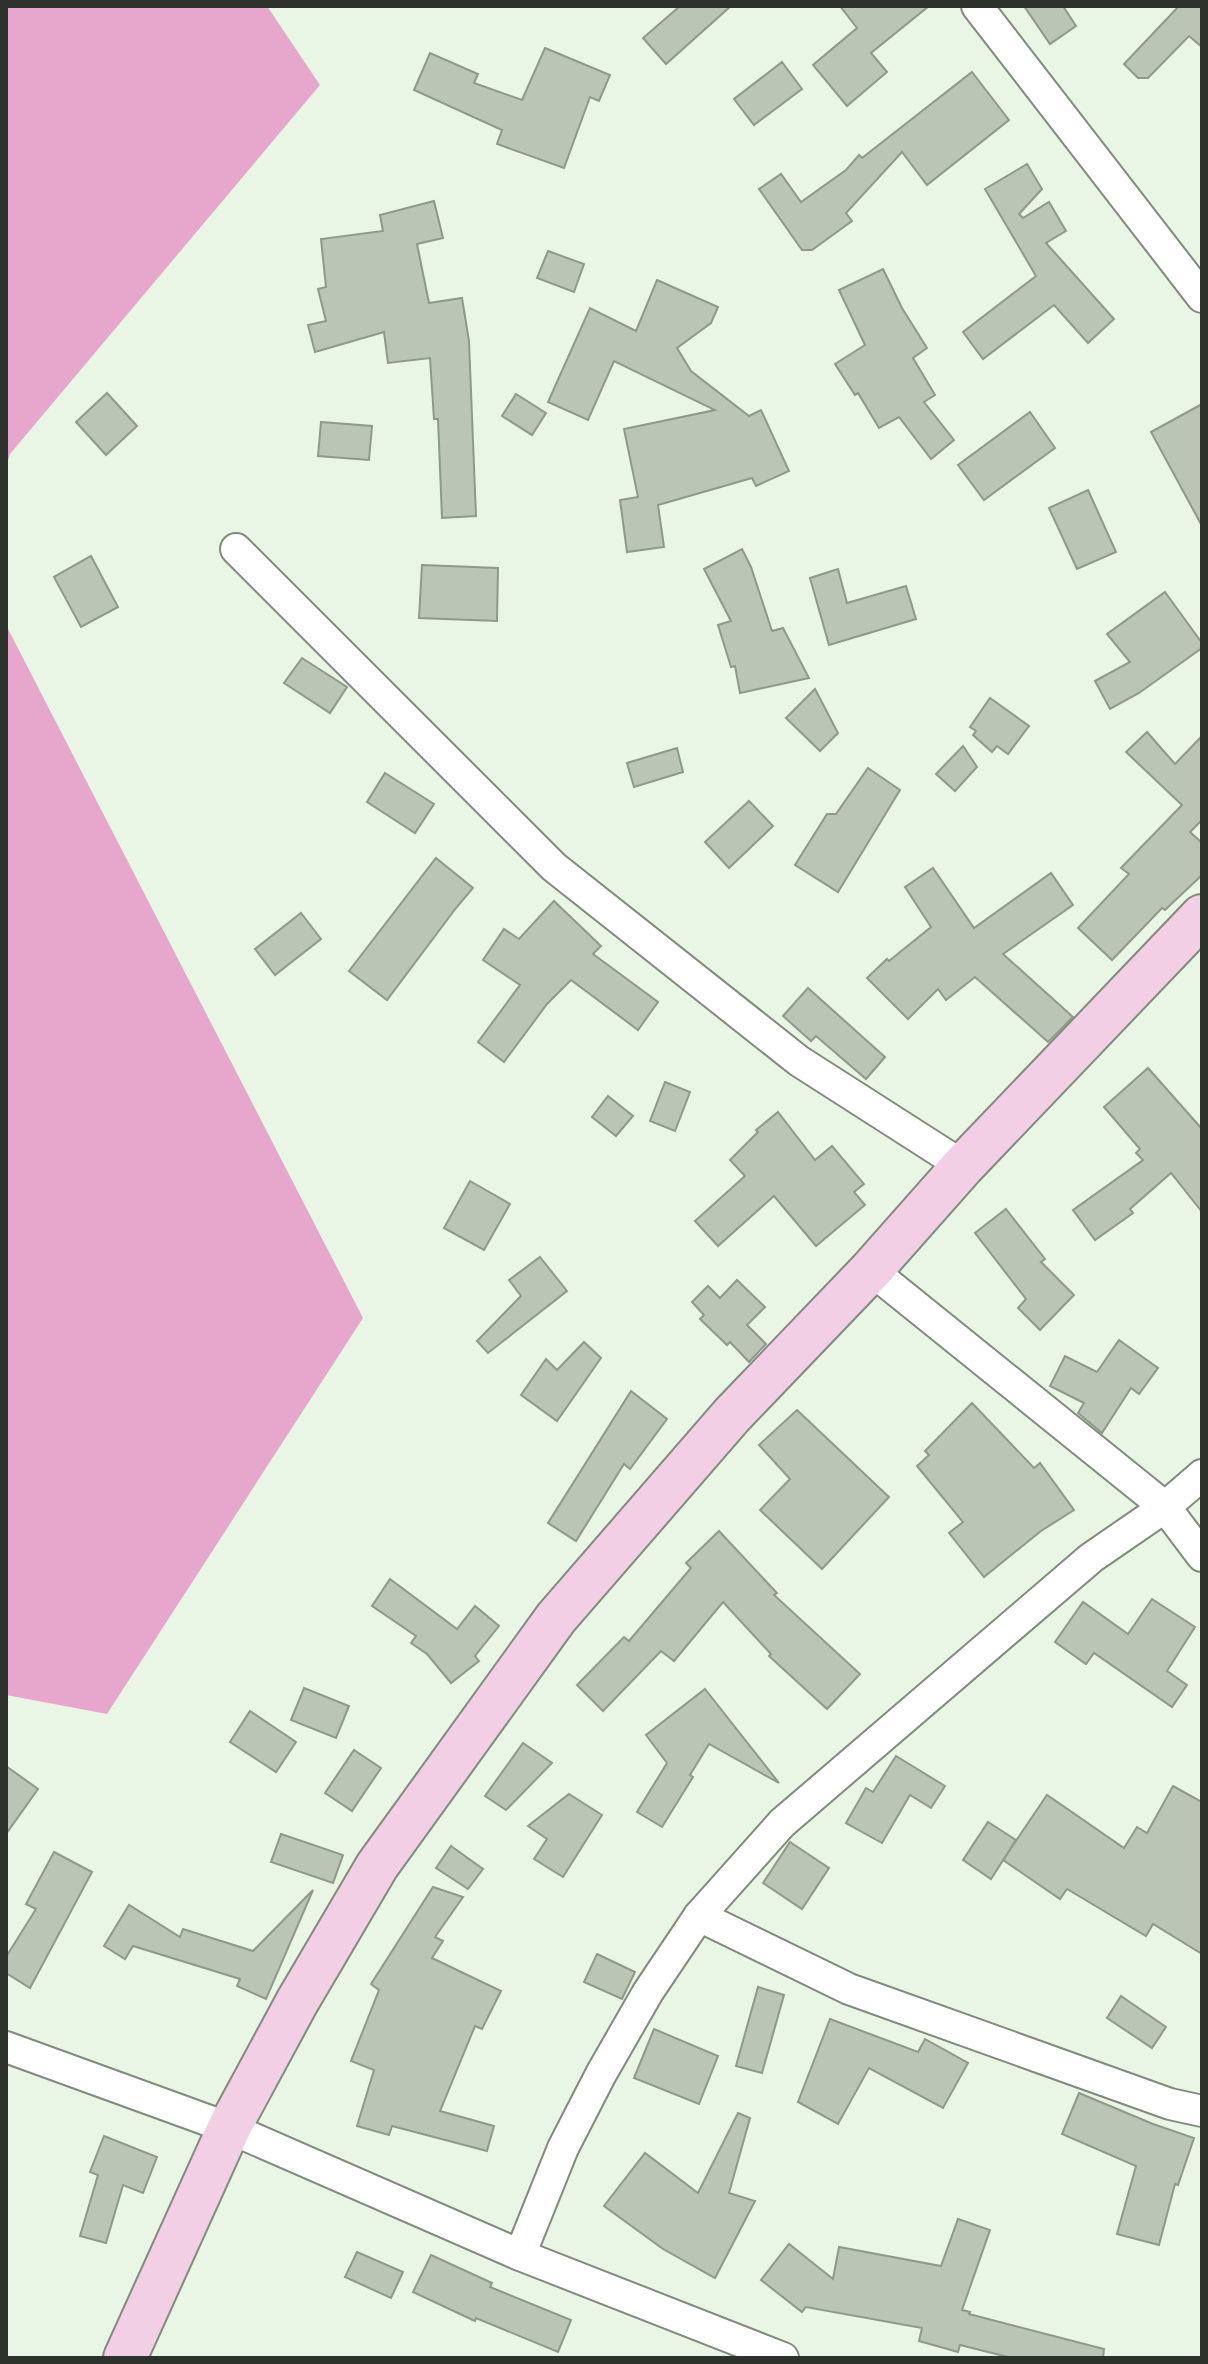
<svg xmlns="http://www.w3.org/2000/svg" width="1208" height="2364" font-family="'DM Sans',sans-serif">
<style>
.green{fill:#e7a7cd}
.building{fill:#bac5b6;stroke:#8e998b;stroke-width:2}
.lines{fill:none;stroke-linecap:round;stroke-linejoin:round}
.street-casing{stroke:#808a7d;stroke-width:34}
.secondary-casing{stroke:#808a7d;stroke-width:46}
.street{stroke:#fff;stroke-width:30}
.secondary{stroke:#f3cfe6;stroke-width:42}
</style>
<rect width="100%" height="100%" fill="#e9f5e5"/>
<g class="green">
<path d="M 6,6 L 267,6 L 320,85 L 10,454 L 6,467 Z"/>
<path d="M 6,625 L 363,1318 L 107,1714 L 6,1695 Z"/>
</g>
<g class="building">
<path d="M 680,6 L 731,6 L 666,64 L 643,38 Z"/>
<path d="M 840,6 L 929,6 L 871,53 L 887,72 L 847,106 L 813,65 L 857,28 Z"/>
<path d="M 1024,6 L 1063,6 L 1076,26 L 1050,44 Z"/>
<path d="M 1179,6 L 1202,6 L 1202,47 L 1189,36 L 1148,78 L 1138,78 L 1124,64 Z"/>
<path d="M 545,48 L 610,75 L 599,101 L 590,97 L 564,168 L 497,144 L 502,130 L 414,90 L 430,53 L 478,74 L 474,83 L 522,100 Z"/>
<path d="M 782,62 L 802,89 L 754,125 L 734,99 Z"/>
<path d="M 972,72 L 1009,120 L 927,185 L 902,152 L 846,213 L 852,221 L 812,250 L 802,250 L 759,189 L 781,174 L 801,202 L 846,170 L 859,155 L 862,158 Z"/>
<path d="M 1027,164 L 1042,189 L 1019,214 L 1023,218 L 1049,202 L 1066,231 L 1046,243 L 1114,319 L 1088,343 L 1054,305 L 983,359 L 963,332 L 1036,276 L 985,189 Z"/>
<path d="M 434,201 L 443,238 L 417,244 L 429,303 L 462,298 L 469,341 L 476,516 L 442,518 L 438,419 L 434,419 L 430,358 L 388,363 L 384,332 L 315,352 L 308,325 L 326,321 L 318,289 L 326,287 L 321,239 L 383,231 L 380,215 Z"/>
<path d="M 548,251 L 584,264 L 574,292 L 537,278 Z"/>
<path d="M 883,269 L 902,308 L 927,348 L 913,358 L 935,395 L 924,402 L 954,440 L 931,459 L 899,417 L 879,428 L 858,393 L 855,395 L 835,364 L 865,345 L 839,290 Z"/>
<path d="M 657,280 L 718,307 L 711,323 L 677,348 L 691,371 L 749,416 L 761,410 L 789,471 L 756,486 L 752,478 L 658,505 L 664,547 L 627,552 L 620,500 L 638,497 L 624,429 L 715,410 L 614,361 L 588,420 L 548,402 L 590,308 L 636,331 Z"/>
<path d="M 107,393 L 137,426 L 106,455 L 76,422 Z"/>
<path d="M 516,394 L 546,413 L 532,435 L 502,416 Z"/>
<path d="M 1202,404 L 1202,526 L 1151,432 Z"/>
<path d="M 1030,412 L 1055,448 L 984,500 L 958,465 Z"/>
<path d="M 321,422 L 372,426 L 369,460 L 318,456 Z"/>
<path d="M 1088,490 L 1116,552 L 1077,569 L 1049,508 Z"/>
<path d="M 742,549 L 751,567 L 772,631 L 783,628 L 809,678 L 740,693 L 735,666 L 731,667 L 718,625 L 731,621 L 704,569 Z"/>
<path d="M 91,556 L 118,607 L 81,627 L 54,577 Z"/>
<path d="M 422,565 L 498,568 L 497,621 L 419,618 Z"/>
<path d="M 838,569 L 847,603 L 906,586 L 916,619 L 829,645 L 810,578 Z"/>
<path d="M 1165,592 L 1202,643 L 1202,648 L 1139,693 L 1110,709 L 1095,681 L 1130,662 L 1107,634 Z"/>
<path d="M 302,658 L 347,687 L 330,713 L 284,683 Z"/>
<path d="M 815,689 L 838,733 L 820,751 L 786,718 Z"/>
<path d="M 990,698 L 1029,726 L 1008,754 L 997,746 L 992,752 L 973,735 L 976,731 L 970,727 Z"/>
<path d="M 1147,732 L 1175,764 L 1202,736 L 1202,824 L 1200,822 L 1190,832 L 1202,843 L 1202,875 L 1165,910 L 1162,908 L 1112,960 L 1078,928 L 1129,874 L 1121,868 L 1182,805 L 1126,752 Z"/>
<path d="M 963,746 L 977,767 L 955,791 L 936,774 Z"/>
<path d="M 677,748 L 683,772 L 634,787 L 627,763 Z"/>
<path d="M 868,768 L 900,790 L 838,892 L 795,865 L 827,814 L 836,814 Z"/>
<path d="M 385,773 L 434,804 L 415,833 L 367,802 Z"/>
<path d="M 749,801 L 773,826 L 729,868 L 705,842 Z"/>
<path d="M 436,858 L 473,888 L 456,908 L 387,1000 L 349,971 Z"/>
<path d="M 933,868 L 974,928 L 1051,873 L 1073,905 L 1003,954 L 1073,1017 L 1048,1042 L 975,977 L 946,1000 L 938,989 L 908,1019 L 867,978 L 887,959 L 889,961 L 931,927 L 905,887 Z"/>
<path d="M 554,901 L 601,946 L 593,954 L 658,1002 L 638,1030 L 571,980 L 547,1004 L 504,1062 L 478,1042 L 520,985 L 483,960 L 504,929 L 519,939 Z"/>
<path d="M 301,913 L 321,939 L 275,975 L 255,949 Z"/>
<path d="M 808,988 L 885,1057 L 866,1079 L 816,1036 L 811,1041 L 783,1016 Z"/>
<path d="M 1148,1068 L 1202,1129 L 1202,1212 L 1171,1173 L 1130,1209 L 1133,1213 L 1095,1240 L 1073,1210 L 1143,1160 L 1136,1153 L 1140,1149 L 1104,1107 Z"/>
<path d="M 665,1082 L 690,1092 L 675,1131 L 650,1121 Z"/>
<path d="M 608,1096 L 633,1116 L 616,1136 L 592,1117 Z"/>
<path d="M 778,1112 L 815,1160 L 832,1146 L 864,1184 L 854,1192 L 865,1205 L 816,1246 L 774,1196 L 718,1246 L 695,1221 L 745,1176 L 730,1160 L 758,1132 L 756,1130 Z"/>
<path d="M 470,1181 L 510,1204 L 484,1250 L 444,1228 Z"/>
<path d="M 1006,1209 L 1045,1259 L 1041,1262 L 1074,1295 L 1040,1330 L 1018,1308 L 1026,1299 L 975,1233 Z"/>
<path d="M 540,1257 L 567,1291 L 488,1353 L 477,1341 L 521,1296 L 509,1280 Z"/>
<path d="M 737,1280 L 765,1307 L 747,1325 L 766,1344 L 749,1362 L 730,1342 L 727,1345 L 700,1319 L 704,1315 L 692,1302 L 708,1286 L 720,1298 Z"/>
<path d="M 1119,1340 L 1158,1368 L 1139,1394 L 1131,1388 L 1102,1433 L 1078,1413 L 1084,1403 L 1050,1386 L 1065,1356 L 1097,1372 Z"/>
<path d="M 584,1342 L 601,1358 L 557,1421 L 521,1395 L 546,1359 L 557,1370 Z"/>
<path d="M 631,1391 L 667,1419 L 630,1469 L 624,1464 L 576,1541 L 548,1523 Z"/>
<path d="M 972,1403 L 1034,1468 L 1040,1463 L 1074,1510 L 1041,1531 L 984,1577 L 949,1533 L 963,1522 L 917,1466 L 929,1455 L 925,1451 Z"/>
<path d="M 797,1410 L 889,1497 L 822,1569 L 760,1510 L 790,1479 L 759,1445 Z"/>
<path d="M 719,1531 L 777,1593 L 774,1595 L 860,1674 L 827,1709 L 769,1656 L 771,1654 L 723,1602 L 674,1661 L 661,1651 L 603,1711 L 577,1685 L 624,1637 L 629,1641 L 691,1568 L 686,1563 Z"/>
<path d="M 390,1579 L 457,1629 L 475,1606 L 499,1626 L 475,1656 L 479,1661 L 451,1683 L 427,1654 L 411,1643 L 416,1636 L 372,1606 Z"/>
<path d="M 1152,1599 L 1195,1627 L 1167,1671 L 1187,1685 L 1172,1707 L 1094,1653 L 1086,1664 L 1055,1642 L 1083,1602 L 1128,1634 Z"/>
<path d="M 304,1688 L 349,1706 L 336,1738 L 291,1720 Z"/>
<path d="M 705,1689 L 779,1783 L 709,1744 L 690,1775 L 693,1777 L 662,1827 L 637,1812 L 667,1763 L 646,1735 Z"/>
<path d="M 250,1711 L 296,1742 L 276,1772 L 230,1742 Z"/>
<path d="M 523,1743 L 552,1763 L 506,1810 L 485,1796 Z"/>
<path d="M 354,1750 L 381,1768 L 352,1811 L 325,1793 Z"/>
<path d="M 896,1756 L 945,1786 L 931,1808 L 910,1795 L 882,1843 L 846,1823 L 866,1788 L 873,1792 Z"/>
<path d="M 6,1766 L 38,1789 L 6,1834 Z"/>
<path d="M 1173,1786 L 1202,1802 L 1202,1954 L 1153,1924 L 1146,1936 L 1067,1889 L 1060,1899 L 1003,1860 L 1047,1795 L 1124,1848 L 1137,1827 L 1147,1833 Z"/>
<path d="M 569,1794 L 602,1815 L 563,1877 L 534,1859 L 547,1839 L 528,1826 Z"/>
<path d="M 988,1822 L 1016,1840 L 991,1879 L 963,1860 Z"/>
<path d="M 281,1834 L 343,1855 L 333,1883 L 271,1862 Z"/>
<path d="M 790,1842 L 829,1868 L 802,1909 L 763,1883 Z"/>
<path d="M 451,1846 L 483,1869 L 468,1889 L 436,1868 Z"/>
<path d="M 54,1852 L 92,1872 L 30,1988 L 6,1973 L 6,1957 L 36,1909 L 26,1904 Z"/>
<path d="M 433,1887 L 463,1897 L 435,1937 L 443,1941 L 432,1958 L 501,1991 L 482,2029 L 475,2026 L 440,2111 L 494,2126 L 487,2151 L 392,2126 L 389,2135 L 357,2126 L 374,2070 L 351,2061 L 379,1990 L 371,1984 Z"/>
<path d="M 313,1890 L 266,1999 L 237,1986 L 240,1979 L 133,1946 L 125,1959 L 104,1946 L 129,1905 L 180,1937 L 183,1929 L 253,1951 Z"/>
<path d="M 597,1954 L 635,1972 L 622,1999 L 584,1982 Z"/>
<path d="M 758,1987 L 784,1995 L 762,2073 L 736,2066 Z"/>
<path d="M 1121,1996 L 1166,2027 L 1152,2048 L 1107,2018 Z"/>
<path d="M 830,2019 L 918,2052 L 925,2039 L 968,2063 L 943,2108 L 869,2068 L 838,2124 L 798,2102 Z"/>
<path d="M 654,2029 L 718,2056 L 699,2104 L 634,2078 Z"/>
<path d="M 1079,2093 L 1153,2124 L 1194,2138 L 1178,2185 L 1175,2184 L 1159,2245 L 1117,2234 L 1136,2166 L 1062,2134 Z"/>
<path d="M 738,2113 L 750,2118 L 729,2193 L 755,2201 L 715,2278 L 663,2249 L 604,2206 L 645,2153 L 698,2193 Z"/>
<path d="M 104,2136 L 157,2157 L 143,2193 L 123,2185 L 106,2243 L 80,2236 L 98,2175 L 90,2172 Z"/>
<path d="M 958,2219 L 990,2230 L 962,2310 L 970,2312 L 969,2314 L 1104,2349 L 1103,2358 L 1012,2358 L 960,2345 L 958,2352 L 919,2341 L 922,2328 L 806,2307 L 802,2312 L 761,2280 L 789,2244 L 833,2279 L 839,2247 L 941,2266 Z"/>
<path d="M 357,2252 L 403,2272 L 391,2298 L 345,2277 Z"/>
<path d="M 431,2255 L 492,2283 L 490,2287 L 571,2320 L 558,2352 L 476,2318 L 475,2321 L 413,2292 Z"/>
</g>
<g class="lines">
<g class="street-casing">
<g id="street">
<path d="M 977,6 L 1202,297"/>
<path d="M 236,549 L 554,867 L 799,1061 L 963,1166"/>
<path d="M 871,1270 L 1165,1507 L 1202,1475"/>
<path d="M 699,1916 L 849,1989 L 1170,2104 L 1202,2111"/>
<path d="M 6,2047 L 229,2128 L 520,2255 L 783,2358"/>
<path d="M 520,2255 L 563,2148 L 601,2074 L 648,1992 L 699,1916 L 782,1823 L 1091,1558 L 1165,1507 L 1202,1556"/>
</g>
</g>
<g class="secondary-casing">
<path id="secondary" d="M 125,2358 L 229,2128 L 297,2002 L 377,1866 L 556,1618 L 732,1415 L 871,1270 L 963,1166 L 1202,916"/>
</g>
<use href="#street" class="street"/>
<use href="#secondary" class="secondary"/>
</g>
<rect width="1208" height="2364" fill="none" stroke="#2e322c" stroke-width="16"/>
</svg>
